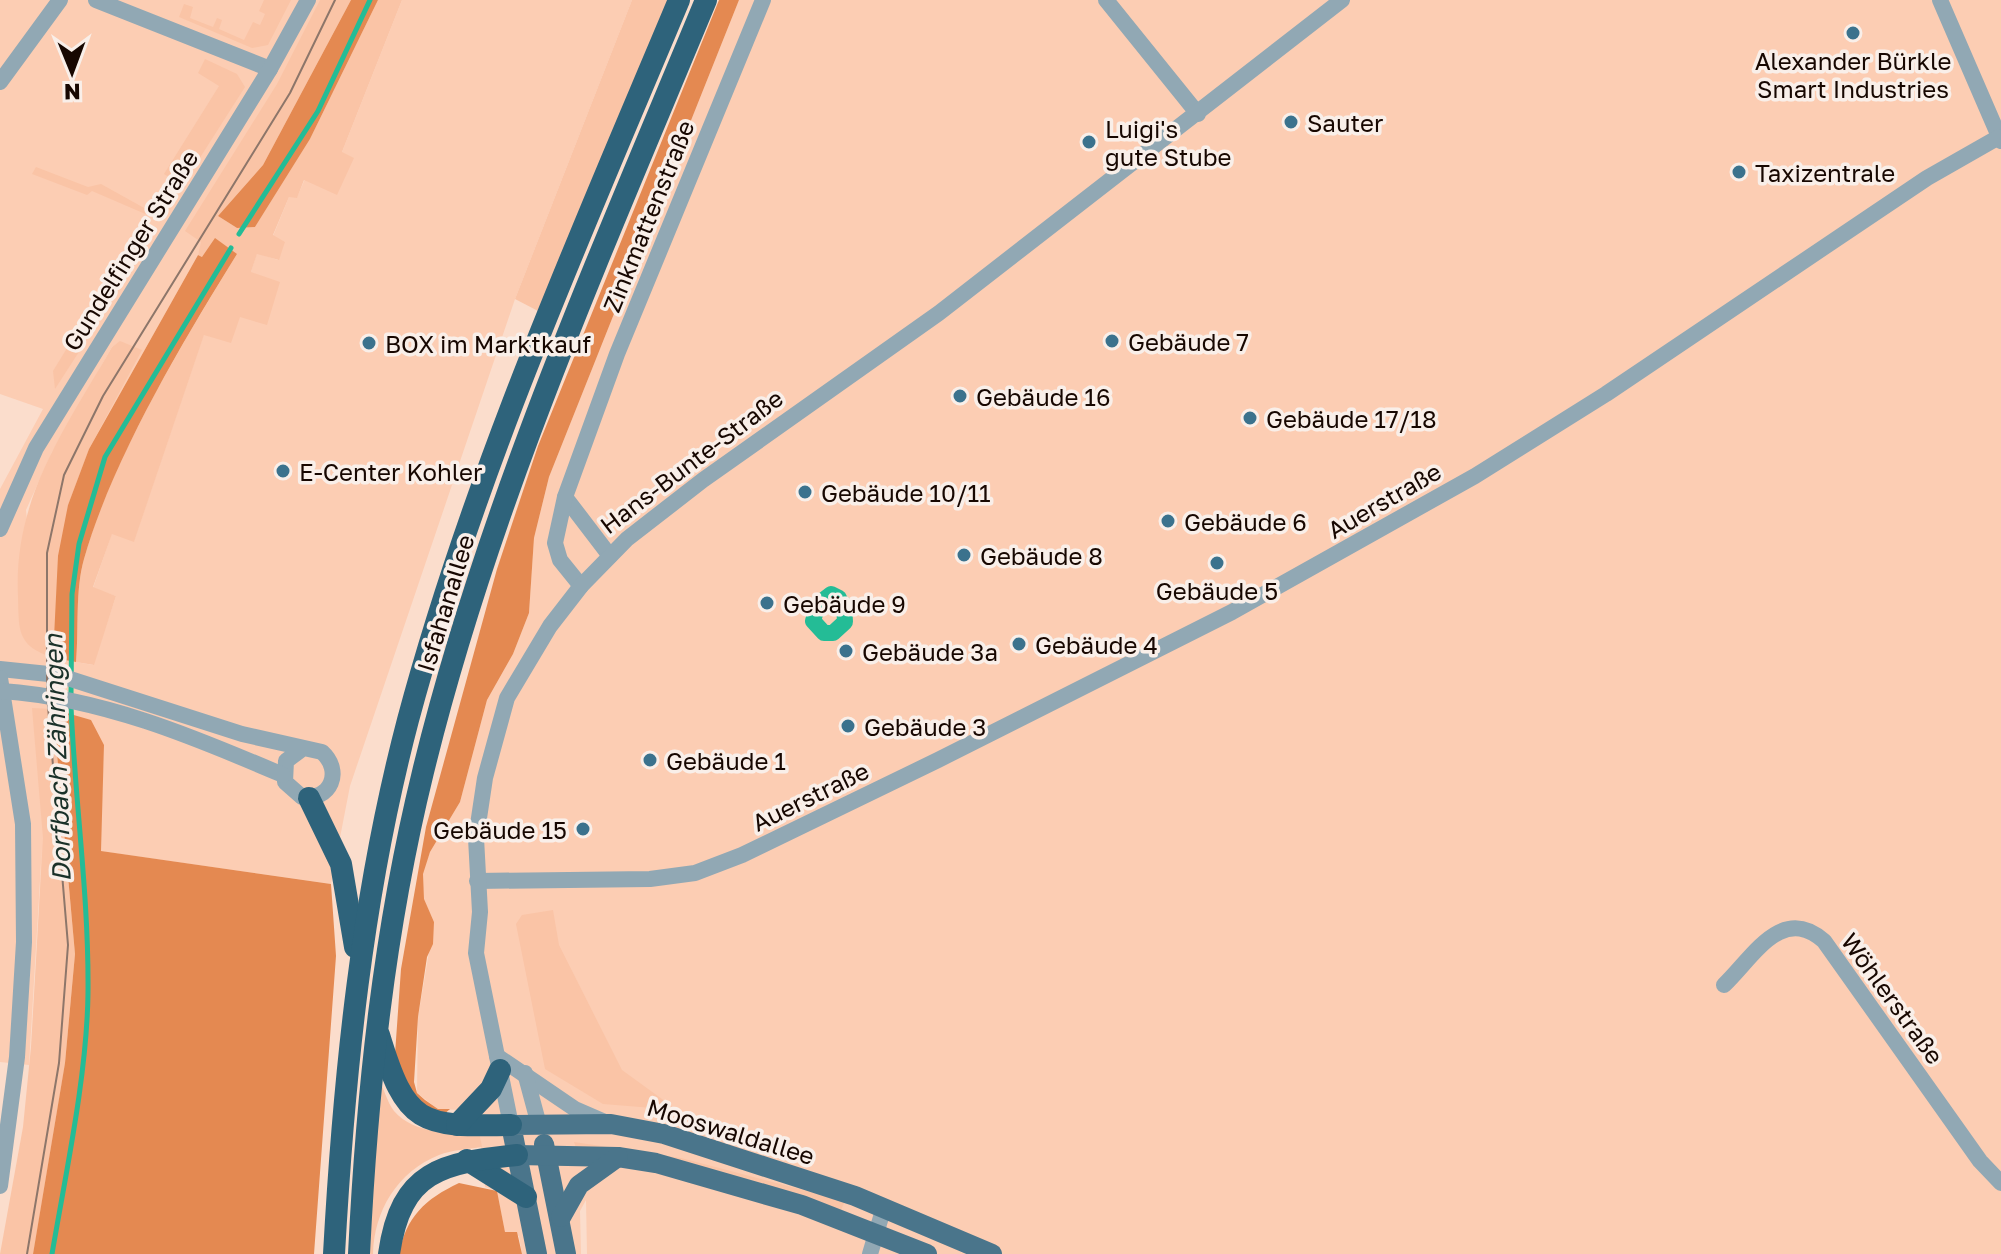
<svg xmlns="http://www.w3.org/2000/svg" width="2001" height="1254" font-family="'Golos Text',sans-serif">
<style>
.built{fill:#fccdb3;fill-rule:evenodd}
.green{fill:#fac4a6}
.forest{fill:#e48951}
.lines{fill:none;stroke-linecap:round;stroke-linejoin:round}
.stream{stroke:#24bc96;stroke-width:5}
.canal{stroke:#24bc96;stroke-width:16}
.minor{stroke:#91a8b4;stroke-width:16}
.major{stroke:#4a758b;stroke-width:20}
.highway{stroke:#2e637b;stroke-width:22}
.tram{stroke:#8d766a;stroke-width:2}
.poi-dot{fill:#3b728d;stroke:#f9efe9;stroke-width:3}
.labels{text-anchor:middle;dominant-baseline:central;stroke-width:7;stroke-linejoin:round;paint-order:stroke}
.poi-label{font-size:24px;fill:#170701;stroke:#f9efe9;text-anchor:start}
.street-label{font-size:24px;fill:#170701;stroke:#f9efe9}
.water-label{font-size:26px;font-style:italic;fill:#1a3129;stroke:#f9efe9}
</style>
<rect width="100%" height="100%" fill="#fbddcc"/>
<g class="built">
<path d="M 0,0 L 351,0 L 202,242 L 198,255 L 89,449 L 68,505 L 53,658 L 93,665 L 116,596 L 93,588 L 112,533 L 134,541 L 204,334 L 239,316 L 267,324 L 251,272 L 257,253 L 278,260 L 273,236 L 289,197 L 297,197 L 321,143 L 342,152 L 402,0 L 632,0 L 515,299 L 350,786 L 331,884 L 100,851 L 104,745 L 54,710 L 65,1063 L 33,1254 L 29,1146 L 42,847 L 29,1065 L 0,1062 L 0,489 L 43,409 L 0,394 ZM 118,343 L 30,555 L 26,510 L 52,452 L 112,347 Z"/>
<path d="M 739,0 L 2001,0 L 2001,1254 L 587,1254 L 586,1200 L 580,1211 L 581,1254 L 522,1254 L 519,1236 L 505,1233 L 497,1191 L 485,1187 L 480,1136 L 461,1110 L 438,1109 L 417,1093 L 418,1017 L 434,922 L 424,900 L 422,874 L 430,852 L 460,802 L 487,700 L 513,654 L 529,613 L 534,538 L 549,477 Z"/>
</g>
<g class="green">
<path d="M 264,0 L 291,0 L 268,45 L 252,48 L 179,17 L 184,4 L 193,7 L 190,18 L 213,27 L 217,18 L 222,20 L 219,29 L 244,40 L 253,22 L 260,25 L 265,14 L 259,11 Z"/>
<path d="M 320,0 L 351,0 L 263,165 L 218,216 L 237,228 L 255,227 L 310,139 L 378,0 L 402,0 L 342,152 L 354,158 L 337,195 L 304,180 L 297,198 L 289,197 L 273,235 L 285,242 L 279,260 L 257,254 L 251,272 L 280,282 L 267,325 L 240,317 L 231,343 L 204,335 L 134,542 L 112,534 L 93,587 L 116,596 L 94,665 L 76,662 C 79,630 75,590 84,559 C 111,460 183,342 237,254 L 202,257 L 198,255 L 201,242 L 185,231 L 277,84 Z"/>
<path d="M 632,0 L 668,0 L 540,312 L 515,299 Z"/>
<path d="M 205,59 L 237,74 L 245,87 L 173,200 L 166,195 L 175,181 L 164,174 L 219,86 L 198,73 Z"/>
<path d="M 36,167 L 88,187 L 101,184 L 146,209 L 167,213 L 163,219 L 157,219 L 92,191 L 87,195 L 32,174 Z"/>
<path d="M 91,309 L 104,313 L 55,389 L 53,371 Z"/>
<path d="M 120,341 L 142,350 L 89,449 L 68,505 L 53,658 C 17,645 19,632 18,597 C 13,498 65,429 112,347 Z"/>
<path d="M 32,708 L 53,709 L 75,954 L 65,1063 L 33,1254 L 0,1254 L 23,1127 L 31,1047 L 43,838 Z"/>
<path d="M 553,910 L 559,945 L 622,1070 L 677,1110 L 603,1104 L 545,1069 L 516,924 L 522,915 Z"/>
<path d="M 377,1075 C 383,1086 387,1102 394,1111 C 413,1134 453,1133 480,1136 L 482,1147 C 468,1149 452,1150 439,1155 C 397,1172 374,1211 373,1254 L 367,1254 Z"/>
<path d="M 574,1142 L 681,1158 L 845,1201 L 841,1210 L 576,1148 Z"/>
</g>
<g class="forest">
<path d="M 351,0 L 378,0 L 310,139 L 255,227 L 237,228 L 218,216 L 263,165 Z"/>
<path d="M 719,0 L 739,0 L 549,477 L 534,538 L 529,613 L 513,654 L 487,700 L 460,802 L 430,852 L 423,874 L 424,899 L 434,922 L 433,944 L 427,957 L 418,1017 L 414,1082 L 417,1093 L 425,1100 L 438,1109 L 450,1109 L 442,1116 L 415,1102 L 395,1054 L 401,969 L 426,827 L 497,569 L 538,446 Z"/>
<path d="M 215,238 L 237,254 C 183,341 112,460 84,559 C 75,590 79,630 76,662 L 53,658 L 58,556 L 68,505 L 89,449 L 198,255 L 202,257 Z"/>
<path d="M 53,709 L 91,720 L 104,745 L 101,851 L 331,884 L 336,956 L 314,1254 L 33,1254 L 65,1063 L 75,954 Z"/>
<path d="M 459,1183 L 497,1191 L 505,1232 L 517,1232 L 522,1254 L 399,1254 C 406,1217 425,1199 459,1183 Z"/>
</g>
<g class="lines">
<g class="stream">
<path d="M 239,234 L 318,111 L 370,0"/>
<path d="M 71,696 L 72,594 L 79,544 L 105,457 L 231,248"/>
<path d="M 52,1254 C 66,1172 87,1075 88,993 C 89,897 75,802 71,706"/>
</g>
<path class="canal" d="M 839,598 L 831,594 L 818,604 L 813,621 L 824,633 L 833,633 L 845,622 L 844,604"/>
<g class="minor">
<path d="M 96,0 L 270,69"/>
<path d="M 1106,0 L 1198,114"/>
<path d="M 1940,0 L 2001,141"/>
<path d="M 0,82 L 60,0"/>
<path d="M 565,497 L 610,556"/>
<path d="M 0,529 L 36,448 L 270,69 L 308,0"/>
<path d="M 581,586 L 560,560 L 555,543 L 565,497 L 617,354 L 763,0"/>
<path d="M 0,669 L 58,675 L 242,734 L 322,752 C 343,771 331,801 302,797 L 285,782 L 286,761 L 302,749"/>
<path d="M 0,678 L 23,824 L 24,942 L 17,1057 L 0,1186"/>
<path d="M 2,691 C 101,698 192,736 283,775"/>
<path d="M 477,881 L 650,879 L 695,873 L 742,855 L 938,760 L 1232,612 L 1475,476 L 1606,394 L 1927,178 L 1999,137"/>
<path d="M 1724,985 C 1754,956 1782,904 1824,941 L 1980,1161 L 2001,1183"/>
<path d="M 497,1056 L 575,1109 L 605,1122"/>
<path d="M 525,1073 L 539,1125"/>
<path d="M 511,1125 L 476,953 L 480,912 L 476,838 L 485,778 L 507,698 L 550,626 L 581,586 L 627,539 L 703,480 L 939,313 L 1342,0"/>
<path d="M 870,1254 L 884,1207"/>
</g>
<g class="major">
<path d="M 544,1144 L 566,1254"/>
<path d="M 517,1155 L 618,1157 L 656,1163 L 802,1205 L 927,1254"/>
<path d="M 561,1217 L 579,1185 L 618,1157"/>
<path d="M 537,1254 L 511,1125 L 611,1124 L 664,1134 L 855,1196 L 992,1254"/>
</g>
<g class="highway">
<path d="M 309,798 L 341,864 L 355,947"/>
<path d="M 379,1035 C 406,1125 420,1127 511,1125"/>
<path d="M 457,1125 L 491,1089 L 500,1070"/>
<path d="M 467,1160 L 526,1197"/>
<path d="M 334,1254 C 344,1074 362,895 408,720 C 474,473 580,236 679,0"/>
<path d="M 359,1254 C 367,1091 384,931 423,772 C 488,505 601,253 706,0"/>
<path d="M 389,1254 C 401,1170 442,1163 517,1155"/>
</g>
<path class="tram" d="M 27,1254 L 59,1063 L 68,945 L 47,694 L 47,553 L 64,475 L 103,396 L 290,93 L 335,0"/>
</g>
<g class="poi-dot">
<circle cx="1853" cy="33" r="8"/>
<circle cx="1291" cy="122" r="8"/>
<circle cx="1089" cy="142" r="8"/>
<circle cx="1739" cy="172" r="8"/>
<circle cx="1112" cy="341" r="8"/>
<circle cx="369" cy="343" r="8"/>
<circle cx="960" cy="396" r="8"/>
<circle cx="1250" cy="418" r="8"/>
<circle cx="283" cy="471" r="8"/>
<circle cx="805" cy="492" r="8"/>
<circle cx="1168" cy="521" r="8"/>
<circle cx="964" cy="555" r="8"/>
<circle cx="1217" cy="563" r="8"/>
<circle cx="767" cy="603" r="8"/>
<circle cx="1019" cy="644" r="8"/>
<circle cx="846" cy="651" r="8"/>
<circle cx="848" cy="726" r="8"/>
<circle cx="650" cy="760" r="8"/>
<circle cx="583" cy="829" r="8"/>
</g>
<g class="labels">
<g class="poi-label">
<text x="1853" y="60" text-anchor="middle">Alexander Bürkle<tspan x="1853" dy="28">Smart Industries</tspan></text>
<text x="1307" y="122">Sauter</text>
<text x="1105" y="128">Luigi's<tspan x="1105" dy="28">gute Stube</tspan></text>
<text x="1755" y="172">Taxizentrale</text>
<text x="1128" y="341">Gebäude 7</text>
<text x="385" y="343">BOX im Marktkauf</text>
<text x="976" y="396">Gebäude 16</text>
<text x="1266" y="418">Gebäude 17/18</text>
<text x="299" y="471">E-Center Kohler</text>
<text x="821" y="492">Gebäude 10/11</text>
<text x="1184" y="521">Gebäude 6</text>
<text x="980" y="555">Gebäude 8</text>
<text x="1217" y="590" text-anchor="middle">Gebäude 5</text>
<text x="783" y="603">Gebäude 9</text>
<text x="1035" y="644">Gebäude 4</text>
<text x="862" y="651">Gebäude 3a</text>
<text x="864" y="726">Gebäude 3</text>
<text x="666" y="760">Gebäude 1</text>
<text x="567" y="829" text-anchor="end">Gebäude 15</text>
</g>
<g class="street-label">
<text transform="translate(648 216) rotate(-68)">Zinkmattenstraße</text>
<text transform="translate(130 250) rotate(-58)">Gundelfinger Straße</text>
<text transform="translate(691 461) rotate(-37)">Hans-Bunte-Straße</text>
<text transform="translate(1384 500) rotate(-30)">Auerstraße</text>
<text transform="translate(445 603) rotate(-73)">Isfahanallee</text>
<text transform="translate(810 796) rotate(-26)">Auerstraße</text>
<text transform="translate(1893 998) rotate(54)">Wöhlerstraße</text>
<text transform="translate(731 1131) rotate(17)">Mooswaldallee</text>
</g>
<g class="water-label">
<text transform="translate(57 758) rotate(-92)">Dorfbach Zähringen</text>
</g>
</g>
<g transform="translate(72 72) rotate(179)" stroke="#f9efe9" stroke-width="6" paint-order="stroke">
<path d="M0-6L14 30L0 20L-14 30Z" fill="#170701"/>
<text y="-12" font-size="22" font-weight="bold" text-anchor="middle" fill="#170701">N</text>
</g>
</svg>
